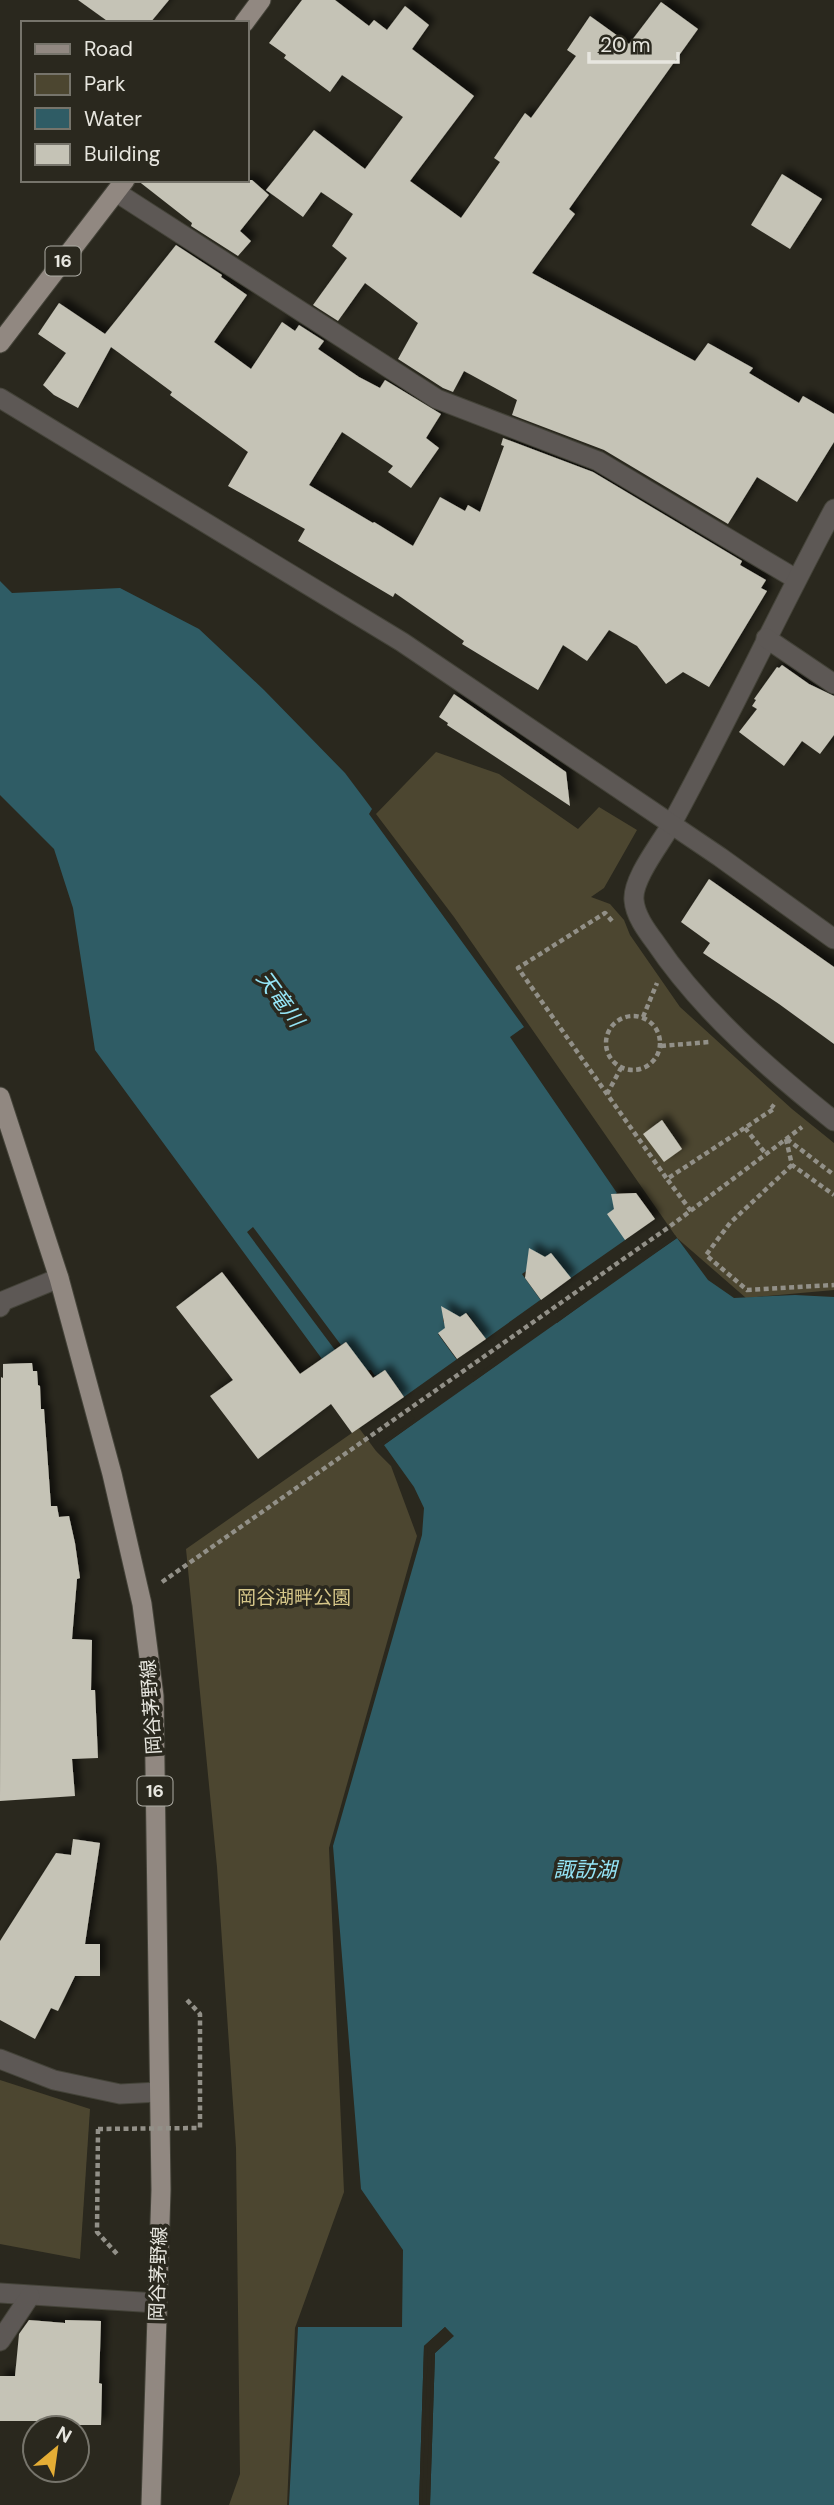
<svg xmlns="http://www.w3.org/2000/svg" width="834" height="2505" font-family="'DM Sans','Noto Sans JP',sans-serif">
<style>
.green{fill:#4c4630}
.water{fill:#2f5c65;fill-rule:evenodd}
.pier{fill:#2a281e}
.building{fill:#c5c3b6;filter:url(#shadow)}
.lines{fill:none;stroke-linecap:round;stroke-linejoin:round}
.minor-casing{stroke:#444339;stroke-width:21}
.tertiary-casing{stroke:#444339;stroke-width:21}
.primary-casing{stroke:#444339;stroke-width:21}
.path{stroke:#929088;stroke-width:4.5;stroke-dasharray:5 3.5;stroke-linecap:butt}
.minor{stroke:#5d5855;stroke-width:19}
.tertiary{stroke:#5d5855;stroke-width:19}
.primary{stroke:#918881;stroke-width:19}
.path-bridge{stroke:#929088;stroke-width:4.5;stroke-dasharray:5 3.5;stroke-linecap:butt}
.labels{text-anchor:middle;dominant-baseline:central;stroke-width:7;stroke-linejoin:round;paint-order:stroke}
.shield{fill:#2a281e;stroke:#aeada5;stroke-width:2}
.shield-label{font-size:18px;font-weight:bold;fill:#e7e6df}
.park-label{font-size:19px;fill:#d5c689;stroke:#2a281e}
.street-label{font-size:19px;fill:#e7e6df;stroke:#2a281e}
.water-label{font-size:21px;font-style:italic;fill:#95e5f7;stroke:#2a281e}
</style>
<defs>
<filter id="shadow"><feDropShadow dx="6" dy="-6" stdDeviation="3.5" flood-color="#0009"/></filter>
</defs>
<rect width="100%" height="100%" fill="#2a281e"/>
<g class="green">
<path d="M 436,752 L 499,774 L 578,829 L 599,807 L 637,830 L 604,888 L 591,897 L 610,904 L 624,920 L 630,935 L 680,1007 L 792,1109 L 834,1143 L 834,1290 L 746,1298 L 677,1238 L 454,917 L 376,814 Z"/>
<path d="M 359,1428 L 376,1451 L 391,1466 L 417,1536 L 329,1848 L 344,2192 L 295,2328 L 287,2505 L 229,2505 L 240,2474 L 236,2148 L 217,1867 L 186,1549 Z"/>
<path d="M 0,2080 L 90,2109 L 80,2259 L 0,2244 Z"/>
</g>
<path class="water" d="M 0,581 L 12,593 L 120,588 L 199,629 L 264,690 L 345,773 L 372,809 L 369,814 L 524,1027 L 510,1037 L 617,1193 L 614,1195 L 617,1207 L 608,1214 L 642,1262 L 677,1238 L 708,1280 L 734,1298 L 795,1295 L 834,1297 L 834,2505 L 430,2505 L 435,2353 L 453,2336 L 445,2327 L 424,2346 L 419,2505 L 289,2505 L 298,2327 L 402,2327 L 403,2250 L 361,2189 L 333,1846 L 422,1535 L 424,1508 L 414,1487 L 384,1445 L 420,1419 L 385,1370 L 375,1376 L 371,1370 L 364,1371 L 346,1342 L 341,1345 L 253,1227 L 247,1232 L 335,1350 L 322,1359 L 95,1050 L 73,908 L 54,849 L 0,795 ZM 551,1253 L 587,1301 L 557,1323 L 522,1274 L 532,1267 L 528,1262 L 529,1254 L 542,1259 ZM 467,1313 L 502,1361 L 473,1382 L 438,1334 L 447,1327 L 443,1321 L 443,1316 L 458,1319 Z"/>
<g class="pier">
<path d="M 675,1235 L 677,1238 L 381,1447 L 381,1443 L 415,1419 L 401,1399 L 460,1357 L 474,1377 L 497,1360 L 483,1341 L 543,1298 L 558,1318 L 583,1300 L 568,1280 L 628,1238 L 643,1258 Z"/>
<path d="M 445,2327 L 454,2336 L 435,2353 L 430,2505 L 426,2505 L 432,2353 L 449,2335 L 445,2331 L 428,2347 L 422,2505 L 419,2505 L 424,2346 Z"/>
</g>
<g class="building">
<path d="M 78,0 L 169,0 L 150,23 L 110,23 Z"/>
<path d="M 302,0 L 335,0 L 369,26 L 374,20 L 387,30 L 405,6 L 429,25 L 412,49 L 474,96 L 410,181 L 461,218 L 500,162 L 494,158 L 525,113 L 531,118 L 576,56 L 567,50 L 590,16 L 629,44 L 661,2 L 698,29 L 569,209 L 575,214 L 532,273 L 695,361 L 708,343 L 753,368 L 749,373 L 799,403 L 803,396 L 834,414 L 834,442 L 797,502 L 757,477 L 728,524 L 604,450 L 512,415 L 517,400 L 464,371 L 453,392 L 443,388 L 398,359 L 418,323 L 365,283 L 338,321 L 313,305 L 347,258 L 332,246 L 353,214 L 321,192 L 303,217 L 266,190 L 314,130 L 365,169 L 403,117 L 342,75 L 330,92 L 284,58 L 286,55 L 269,43 Z"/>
<path d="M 782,174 L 822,199 L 790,249 L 751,225 Z"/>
<path d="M 137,180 L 252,180 L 269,195 L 240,231 L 251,241 L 238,256 L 191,226 L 192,223 Z"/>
<path d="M 176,245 L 222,275 L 221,277 L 247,295 L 214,342 L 251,369 L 282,322 L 295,331 L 299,325 L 324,341 L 318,349 L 359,377 L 380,388 L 385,380 L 441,414 L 426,438 L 439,448 L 411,488 L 388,472 L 393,466 L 342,432 L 309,485 L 373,523 L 374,522 L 413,546 L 440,497 L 465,511 L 468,505 L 480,512 L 504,446 L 501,445 L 503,438 L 593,472 L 742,561 L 740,565 L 766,580 L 761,588 L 767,591 L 709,687 L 683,672 L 666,684 L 637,646 L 609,630 L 587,661 L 563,645 L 538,690 L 462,644 L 464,641 L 395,593 L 393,597 L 298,541 L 305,529 L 228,486 L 248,452 L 170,395 L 172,392 L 111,347 L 78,408 L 54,395 L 43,385 L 66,353 L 38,334 L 59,303 L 105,334 Z"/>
<path d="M 782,665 L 809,684 L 834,696 L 834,735 L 820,754 L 802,741 L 784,766 L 739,732 L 757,709 L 752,706 L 756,700 L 754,699 L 777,667 L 779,668 Z"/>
<path d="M 454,694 L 566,772 L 570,806 L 447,725 L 448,723 L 439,717 Z"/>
<path d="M 709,879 L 834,967 L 834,1044 L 779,1004 L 703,953 L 710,943 L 681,922 Z"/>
<path d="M 662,1120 L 682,1149 L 664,1162 L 643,1134 Z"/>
<path d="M 636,1193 L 655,1219 L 625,1240 L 607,1214 L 614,1209 L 611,1194 Z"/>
<path d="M 529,1248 L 545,1257 L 551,1253 L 571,1278 L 541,1300 L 525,1278 Z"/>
<path d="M 222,1272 L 300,1374 L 346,1342 L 373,1378 L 385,1370 L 404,1397 L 352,1433 L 331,1404 L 258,1459 L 210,1396 L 233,1380 L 176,1307 Z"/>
<path d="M 441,1306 L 460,1317 L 466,1313 L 486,1339 L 457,1359 L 438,1333 L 445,1328 Z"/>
<path d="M 32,1363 L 33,1371 L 37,1371 L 38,1385 L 40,1386 L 41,1409 L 44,1409 L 51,1506 L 57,1506 L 59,1517 L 69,1516 L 75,1543 L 80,1578 L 77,1579 L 72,1639 L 92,1640 L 91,1690 L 95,1690 L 98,1758 L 72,1759 L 75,1796 L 0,1801 L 1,1377 L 3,1378 L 3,1364 Z"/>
<path d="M 73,1839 L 100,1843 L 85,1944 L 100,1944 L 100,1976 L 75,1976 L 58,2011 L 51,2008 L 35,2039 L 0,2020 L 0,1941 L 56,1853 L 71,1855 Z"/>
<path d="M 29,2320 L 65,2323 L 65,2320 L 101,2321 L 99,2383 L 102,2384 L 101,2425 L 73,2425 L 73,2421 L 0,2421 L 0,2376 L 15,2376 L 19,2334 Z"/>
</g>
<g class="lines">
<g class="minor-casing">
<g id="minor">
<path d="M 116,192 L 437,399 L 598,461 L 796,579"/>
<path d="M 834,509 C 778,613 728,721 671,825 C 661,843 632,879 634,900 C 635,915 646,930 655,942 C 702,1012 769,1069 834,1121"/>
<path d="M 766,638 L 834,684"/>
<path d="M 0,1307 L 3,1301 L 59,1278"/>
<path d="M 0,2059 L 54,2080 L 120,2094 L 159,2092"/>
<path d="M 0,2293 L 157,2303"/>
<path d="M 0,2341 L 30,2296"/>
</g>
</g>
<g class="tertiary-casing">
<path id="tertiary" d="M 0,398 L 402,642 L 720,857 L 834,939"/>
</g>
<g class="primary-casing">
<g id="primary">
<path d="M 244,23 L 261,0"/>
<path d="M 0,343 L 125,180"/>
<path d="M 0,1097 L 59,1278 L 112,1474 L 142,1604 L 154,1696 L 161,2190 L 151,2505"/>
</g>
</g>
<g class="path">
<path d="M 612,921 L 605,913 L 518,968 L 667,1179"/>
<circle cx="633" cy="1043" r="27"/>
<path d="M 643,1017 L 657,983"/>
<path d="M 661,1046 L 709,1042"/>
<path d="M 607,1094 L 621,1068"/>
<path d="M 745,1128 L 766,1154"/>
<path d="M 786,1139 L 792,1165 L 834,1195"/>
<path d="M 787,1139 L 834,1175"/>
<path d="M 792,1165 L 730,1223 L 706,1255 L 747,1290 L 834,1285"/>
<path d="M 691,1211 L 667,1179 L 775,1108 L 771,1105"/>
<path d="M 162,1582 L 669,1227 L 802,1127"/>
<path d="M 187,2000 L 200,2014 L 200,2128"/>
<path d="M 98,2129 L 97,2232 L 117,2254"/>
</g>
<use href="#minor" class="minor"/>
<use href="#tertiary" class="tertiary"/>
<use href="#primary" class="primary"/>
<path class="path-bridge" d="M 98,2129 L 200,2128"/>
</g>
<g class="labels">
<g class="shield">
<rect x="45.5" y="246.5" width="35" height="29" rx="5"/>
<rect x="137.5" y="1776.5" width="35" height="29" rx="5"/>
</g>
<g class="shield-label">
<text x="63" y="261">16</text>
<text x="155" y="1791">16</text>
</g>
<g class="park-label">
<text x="294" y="1597">岡谷湖畔公園</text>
</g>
<g class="street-label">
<text transform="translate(151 1707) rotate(-94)">岡谷茅野線</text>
<text transform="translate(158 2274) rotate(-88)">岡谷茅野線</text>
</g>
<g class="water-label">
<text transform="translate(280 999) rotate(54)">天竜川</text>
<text x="585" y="1870">諏訪湖</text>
</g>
</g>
<rect x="21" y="21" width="228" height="161" fill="#2a281e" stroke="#76746b" stroke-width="2"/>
<rect x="35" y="44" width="35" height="10" fill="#918881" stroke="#76746b" stroke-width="2"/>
<text x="84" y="56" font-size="21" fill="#e7e6df">Road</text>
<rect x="35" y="74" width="35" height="21" fill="#4c4630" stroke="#76746b" stroke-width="2"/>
<text x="84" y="91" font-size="21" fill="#e7e6df">Park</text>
<rect x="35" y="108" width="35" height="21" fill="#2f5c65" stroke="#76746b" stroke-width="2"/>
<text x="84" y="126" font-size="21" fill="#e7e6df">Water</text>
<rect x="35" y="144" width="35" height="21" fill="#c5c3b6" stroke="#76746b" stroke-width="2"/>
<text x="84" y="161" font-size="21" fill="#e7e6df">Building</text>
<g transform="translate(56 2449) rotate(29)"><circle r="33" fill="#2a281e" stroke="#76746b" stroke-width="2"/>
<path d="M0-5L12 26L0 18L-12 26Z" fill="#e4ad35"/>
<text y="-10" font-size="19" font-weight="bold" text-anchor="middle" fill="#e7e6df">N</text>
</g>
<path d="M589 52v10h89v-10" fill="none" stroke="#e7e6df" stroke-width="3.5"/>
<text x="600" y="52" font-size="21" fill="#e7e6df" stroke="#2a281e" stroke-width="5" paint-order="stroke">20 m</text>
</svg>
